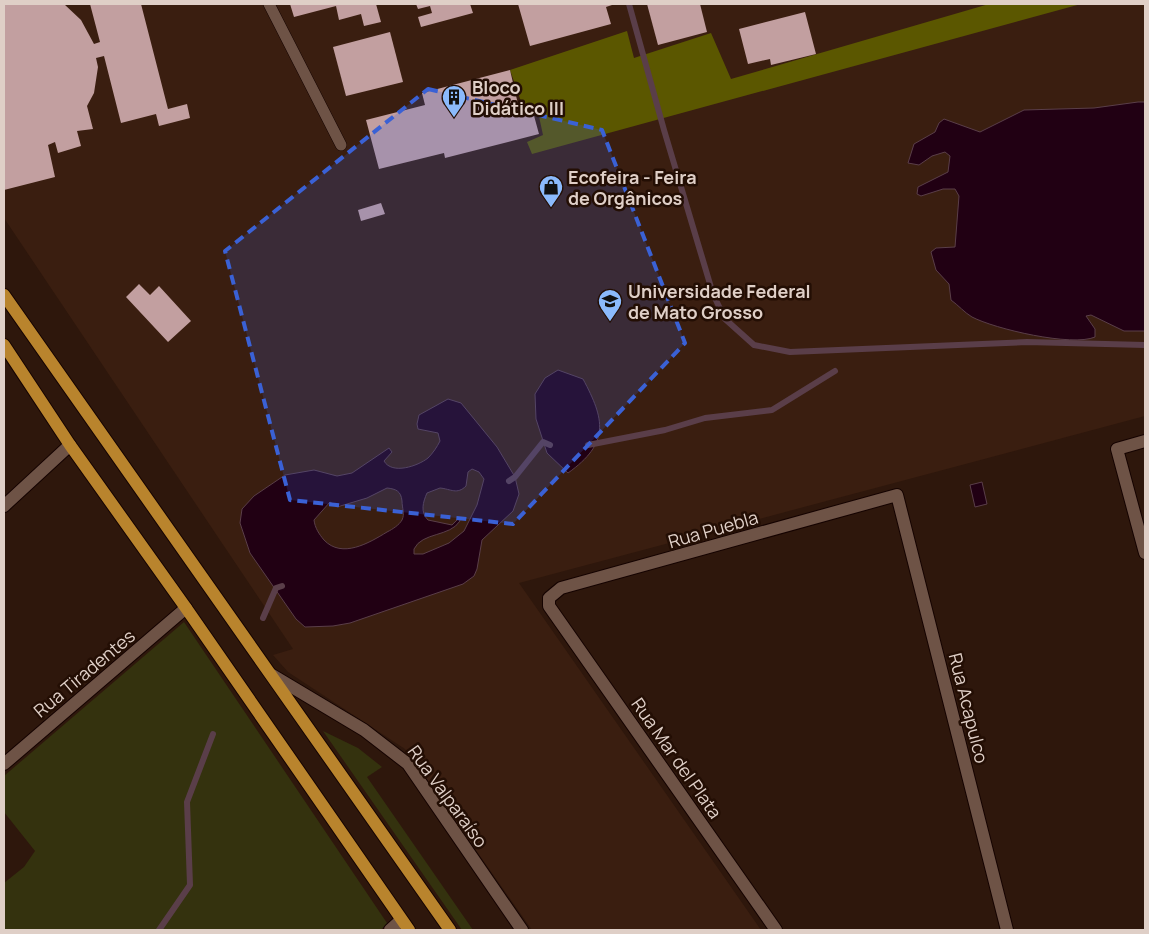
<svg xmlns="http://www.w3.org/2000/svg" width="1149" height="934" font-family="Manrope,sans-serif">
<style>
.built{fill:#3a1e10}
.green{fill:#34320e}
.forest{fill:#5b5700}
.water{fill:#210013;stroke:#5a3e49;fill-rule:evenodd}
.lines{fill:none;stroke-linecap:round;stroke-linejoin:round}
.stream{stroke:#5a3e49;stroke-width:6}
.building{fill:#c29fa0}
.lane-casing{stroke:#150300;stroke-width:12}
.street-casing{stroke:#150300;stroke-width:14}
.primary-casing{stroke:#150300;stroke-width:14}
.lane{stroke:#6e5346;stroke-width:11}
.street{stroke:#6e5346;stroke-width:12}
.primary{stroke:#b9842d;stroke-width:12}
.marked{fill:#3a61d5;fill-opacity:0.2;stroke:#3a61d5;stroke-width:4;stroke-dasharray:10 6;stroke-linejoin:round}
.labels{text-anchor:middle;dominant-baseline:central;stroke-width:5;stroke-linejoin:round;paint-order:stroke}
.poi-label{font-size:18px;font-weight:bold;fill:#dfcfc7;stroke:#230e04;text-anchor:start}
.street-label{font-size:18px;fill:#dfcfc7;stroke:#230e04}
</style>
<rect width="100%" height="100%" fill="#2e170c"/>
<path class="built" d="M 4,4 L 1145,4 L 1145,416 L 519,583 L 761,930 L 532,930 L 405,749 L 288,672 L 273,655 L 293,649 L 4,218 Z"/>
<g class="green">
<path d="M 184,622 L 387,923 L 381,930 L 4,930 L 4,883 L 24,867 L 35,851 L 4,812 L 4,776 Z"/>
<path d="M 323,731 L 358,748 L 382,767 L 367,777 L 473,930 L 462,930 Z"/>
</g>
<path class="forest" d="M 989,4 L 1081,4 L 532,154 L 527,142 L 543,135 L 537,107 L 524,110 L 510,70 L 627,31 L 634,58 L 711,33 L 731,79 Z"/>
<g class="water">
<path d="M 1138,102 L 1145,102 L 1145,331 L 1124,331 L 1091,315 L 1086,316 L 1095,329 L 1095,337 C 1072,347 995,329 972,317 C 965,313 958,305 951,300 L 949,284 L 936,270 L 931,252 L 936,248 L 955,247 L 959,196 L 955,189 L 943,189 L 921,196 L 917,194 L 918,187 L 948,172 L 950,156 L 945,152 L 932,156 L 919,165 L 908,163 L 914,144 L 935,132 L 939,123 L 944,119 L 980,132 L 1024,110 L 1094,108 Z"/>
<path d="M 558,370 L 583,379 C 605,420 610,443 568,473 L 547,453 L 536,419 L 535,394 L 545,378 Z"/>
<path d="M 448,399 L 461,403 L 497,447 L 515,477 L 519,494 L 513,511 L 482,540 L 477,569 L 474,576 L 463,584 L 350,623 L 333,626 L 305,627 L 296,619 L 250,553 L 240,523 L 242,509 L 254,496 L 285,475 L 314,470 L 337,476 L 352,473 L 389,448 L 392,452 L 384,461 C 392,475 418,466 428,458 C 433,453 437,447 440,441 L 438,433 L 418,429 L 417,424 L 419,415 ZM 472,469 L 479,472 L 484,479 L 477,505 L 464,531 L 449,543 L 423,554 L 414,554 L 414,549 C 422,532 450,537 460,521 L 459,518 L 452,525 L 428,520 C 420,512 423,502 427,493 L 440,488 C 451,489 457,495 466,486 L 468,472 ZM 387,488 C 396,489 401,491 402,501 C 402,508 405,514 402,520 C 399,525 393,529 387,532 C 369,543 342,559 324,540 C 319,534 315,528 314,520 L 330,502 L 337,507 L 367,498 Z"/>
<path d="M 982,482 L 987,504 L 975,507 L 970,485 Z"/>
</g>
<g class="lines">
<g class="stream">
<path d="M 629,4 L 664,130 L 713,294 L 725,319 L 754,345 L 790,352 L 1027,342 L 1145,345"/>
<path d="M 588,445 L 665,430 L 705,418 L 772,410 L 835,371"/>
<path d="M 509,481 L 515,477 L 543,442 L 550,445"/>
<path d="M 263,618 L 276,588 L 282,586"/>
<path d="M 159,930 L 190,885 L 187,802 L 213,734"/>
</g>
</g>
<g class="building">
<path d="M 4,4 L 64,4 L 81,20 L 94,44 L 100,42 L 90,4 L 141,4 L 168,109 L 187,104 L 190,118 L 159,126 L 156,114 L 121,123 L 104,56 L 96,58 L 98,67 L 94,93 L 87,106 L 93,129 L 77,131 L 81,146 L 58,153 L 55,142 L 48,145 L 55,177 L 4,190 Z"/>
<path d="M 290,4 L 376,4 L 381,22 L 364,26 L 361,14 L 339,20 L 336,6 L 294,17 Z"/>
<path d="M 416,4 L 470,4 L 473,13 L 421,27 L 418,17 L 432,13 L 430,6 L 418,9 Z"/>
<path d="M 518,4 L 615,4 L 606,7 L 611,24 L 530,46 Z"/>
<path d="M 647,4 L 700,4 L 707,32 L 658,45 Z"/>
<path d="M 805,12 L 816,54 L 771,65 L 770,59 L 748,64 L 739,29 Z"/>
<path d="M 390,32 L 403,82 L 346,96 L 333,47 Z"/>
<path d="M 510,70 L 521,117 L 533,112 L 539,134 L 445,158 L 444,153 L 379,169 L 366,120 L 425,105 L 422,93 Z"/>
<path d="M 381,203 L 385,214 L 361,221 L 358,210 Z"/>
<path d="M 139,284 L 150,295 L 159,286 L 191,321 L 168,342 L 126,297 Z"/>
</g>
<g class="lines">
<g class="lane-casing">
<path id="lane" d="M 269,4 L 341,145"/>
</g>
<g class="street-casing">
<g id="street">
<path d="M 1145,441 L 1117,449 L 1145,553"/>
<path d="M 4,506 L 70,445"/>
<path d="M 272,675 L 364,730 L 408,764 L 522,930"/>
<path d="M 4,764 L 186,608"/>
<path d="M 390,930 L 401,920"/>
<path d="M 776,930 L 549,606 L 549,598 L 561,588 L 897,495 L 1007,930"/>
</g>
</g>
<g class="primary-casing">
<g id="primary">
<path d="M 4,295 L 450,930"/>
<path d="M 4,345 L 70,445 L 186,608 L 409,930"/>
</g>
</g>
<use href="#lane" class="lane"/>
<use href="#street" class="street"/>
<use href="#primary" class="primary"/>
</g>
<path class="marked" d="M 428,89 L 602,130 L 685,343 L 513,524 L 290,500 L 225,251 Z"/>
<defs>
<g id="building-pin" transform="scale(1.25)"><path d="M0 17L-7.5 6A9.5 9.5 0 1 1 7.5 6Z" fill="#8bbafc" stroke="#230e04"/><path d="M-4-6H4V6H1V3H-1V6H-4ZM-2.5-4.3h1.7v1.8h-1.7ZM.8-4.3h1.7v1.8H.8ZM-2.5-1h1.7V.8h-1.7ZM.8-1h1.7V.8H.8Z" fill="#111"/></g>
<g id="shop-pin" transform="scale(1.25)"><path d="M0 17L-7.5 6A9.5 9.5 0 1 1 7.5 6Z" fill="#8bbafc" stroke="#230e04"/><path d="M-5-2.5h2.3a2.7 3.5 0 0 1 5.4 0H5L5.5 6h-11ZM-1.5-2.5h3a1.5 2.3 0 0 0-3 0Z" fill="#111"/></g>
<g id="university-pin" transform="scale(1.25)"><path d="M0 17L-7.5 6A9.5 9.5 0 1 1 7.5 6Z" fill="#8bbafc" stroke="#230e04"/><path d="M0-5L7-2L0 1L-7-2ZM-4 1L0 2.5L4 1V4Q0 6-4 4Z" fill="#111"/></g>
</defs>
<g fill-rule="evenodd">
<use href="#building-pin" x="454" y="97"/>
<use href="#shop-pin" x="551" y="187"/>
<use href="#university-pin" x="610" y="301"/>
</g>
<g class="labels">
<g class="poi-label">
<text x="472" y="87">Bloco<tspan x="472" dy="21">Didático III</tspan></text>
<text x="568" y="177">Ecofeira - Feira<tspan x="568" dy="21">de Orgânicos</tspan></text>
<text x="628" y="291">Universidade Federal<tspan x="628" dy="21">de Mato Grosso</tspan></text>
</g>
<g class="street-label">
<text transform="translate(713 529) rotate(-16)">Rua Puebla</text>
<text transform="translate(84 673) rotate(-40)">Rua Tiradentes</text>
<text transform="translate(969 708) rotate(76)">Rua Acapulco</text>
<text transform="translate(677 758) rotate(55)">Rua Mar del Plata</text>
<text transform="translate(448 796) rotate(54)">Rua Valparaíso</text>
</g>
</g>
<rect width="1149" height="934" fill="none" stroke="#dfcfc7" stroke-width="10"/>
</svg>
